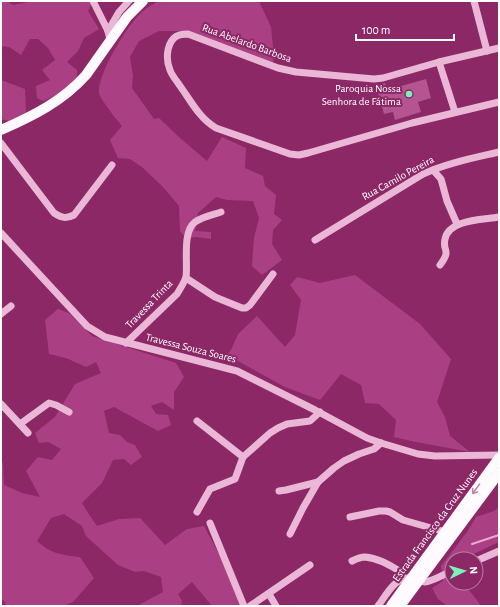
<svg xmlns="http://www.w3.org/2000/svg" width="500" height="607" font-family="'Alegreya Sans',sans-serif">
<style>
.green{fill:#aa4083}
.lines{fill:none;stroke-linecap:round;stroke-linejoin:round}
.stream{stroke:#eaabd4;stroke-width:2}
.building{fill:#b45491}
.minor{stroke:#eab7d7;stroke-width:7}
.major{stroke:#fefafd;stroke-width:10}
.oneway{stroke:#bf86aa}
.poi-dot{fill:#7cf2ba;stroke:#8c2866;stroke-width:1.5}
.labels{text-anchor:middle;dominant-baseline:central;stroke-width:4;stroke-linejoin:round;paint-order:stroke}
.street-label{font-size:11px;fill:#fff;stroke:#8c2866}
.poi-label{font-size:11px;fill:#fff;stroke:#8c2866;text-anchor:end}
</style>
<rect width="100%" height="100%" fill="#8c2866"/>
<g class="green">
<path d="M 1,1 L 7,1 L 13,5 L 34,1 L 90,1 L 92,3 L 88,11 L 99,29 L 84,38 L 78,51 L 67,62 L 77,70 L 77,81 L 64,92 L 43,101 L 37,98 L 36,86 L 50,80 L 42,70 L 55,60 L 48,48 L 38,39 L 30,39 L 21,55 L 9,47 L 1,46 Z"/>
<path d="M 160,1 L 259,1 L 271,27 L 274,57 L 273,63 L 184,31 L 159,31 L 139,41 L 130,57 L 133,76 L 132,88 L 154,119 L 159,118 L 180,138 L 207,161 L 222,137 L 246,148 L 245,168 L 263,176 L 265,186 L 276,195 L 274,214 L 282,220 L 273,230 L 272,244 L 282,260 L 262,275 L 252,266 L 254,238 L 259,218 L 253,201 L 227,200 L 216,197 L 198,213 L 195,231 L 211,232 L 211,239 L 196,237 L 186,238 L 180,231 L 179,206 L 164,188 L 142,167 L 130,159 L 118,158 L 110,140 L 122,126 C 117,120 100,99 99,93 C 97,75 125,30 137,17 C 142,11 150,6 157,2 Z"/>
<path d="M 1,80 L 25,89 L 26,115 L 9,121 L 1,119 Z"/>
<path d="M 355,275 L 420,324 L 451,359 L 437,402 L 445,417 L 450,436 L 470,452 L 416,442 L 394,437 L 396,420 L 379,404 L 365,403 L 361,385 L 341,374 L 320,400 L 285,387 L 227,355 L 231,350 L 238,334 L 257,316 L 285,347 L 295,335 L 301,300 L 290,285 L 297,277 L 320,283 Z"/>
<path d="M 58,309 L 69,313 L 92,336 L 176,363 L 184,377 L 174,392 L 174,410 L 162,402 L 151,406 L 156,414 L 168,415 L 171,425 L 158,431 L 114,407 L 104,411 L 109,433 L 120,435 L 127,442 L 135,445 L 142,457 L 131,465 L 124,459 L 113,460 L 102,483 L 82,503 L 88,513 L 97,526 L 119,519 L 140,518 L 165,545 L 187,529 L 204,526 L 227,569 L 241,606 L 212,606 L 192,582 L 178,594 L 182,601 L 181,606 L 137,606 L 163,592 L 161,577 L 144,571 L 135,572 L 118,565 L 86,536 L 82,526 L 64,514 L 51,518 L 37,541 C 51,554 62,555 80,557 L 94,578 L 73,602 L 63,606 L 6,606 L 5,602 L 1,599 L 1,461 L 3,463 L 4,485 L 22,493 L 40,497 L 26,471 L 38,457 L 52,460 L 61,449 L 48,442 L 39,443 L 35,433 L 55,417 L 75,384 L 101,373 L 96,362 L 86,367 L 66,358 L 49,354 L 45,320 Z"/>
<path d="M 499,507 L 499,542 L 463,559 L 452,559 L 452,583 C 466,583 474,596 481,606 L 447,606 L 438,599 L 432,588 L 443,581 L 441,566 L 467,532 L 476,517 L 494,511 Z"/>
</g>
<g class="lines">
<path class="stream" d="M 472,544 L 499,535"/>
</g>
<path class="building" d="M 426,79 L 431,98 L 418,102 L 421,112 L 395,120 L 393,112 L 384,114 L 376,85 L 385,83 L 387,90 Z"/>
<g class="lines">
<g class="minor">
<path d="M 93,1 L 108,31 L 110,40"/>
<path d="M 474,1 L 487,51"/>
<path d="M 108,31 L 119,12 L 129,1"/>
<path d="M 499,48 L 439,62 L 383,78 L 374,79 L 296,72 L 278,68 L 188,34 C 183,34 177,35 174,38 C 166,46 166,61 170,70 C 172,76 177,81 180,86 C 191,101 199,118 216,128 L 290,154 L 299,155 L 308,153 L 412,123 L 499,102"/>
<path d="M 439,62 L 455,112"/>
<path d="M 1,143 L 54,213 C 62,218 66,219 74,215 L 112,165"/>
<path d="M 433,170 L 441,179 L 447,201 L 457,224"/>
<path d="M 1,233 L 87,326 L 105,337 L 237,371 L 315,410 L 367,438 L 381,443 L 418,454 L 435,456 L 499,455"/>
<path d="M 315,240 L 423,174 C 447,163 473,158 499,152"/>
<path d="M 440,265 C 452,249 442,252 445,239 C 449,219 483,220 499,217"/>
<path d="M 186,278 L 215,297 L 242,308 L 246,308 L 250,305 L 273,274"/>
<path d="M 1,314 L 11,306"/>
<path d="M 126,343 L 177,294 C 180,289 184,283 186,277 C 188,262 182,232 195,222 C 202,217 212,215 221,212"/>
<path d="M 1,404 L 28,433"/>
<path d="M 20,424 L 49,403 L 56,405 L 69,412"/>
<path d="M 243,457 L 270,433 L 278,428 L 287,424 L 310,421 L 320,412"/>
<path d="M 279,491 L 286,490 L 318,482 L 334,468 L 344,461 L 359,454 L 374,449 L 381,443"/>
<path d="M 197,512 L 210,489 L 235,479 L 243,457 L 197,421"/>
<path d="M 350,517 L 379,511 L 386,511 L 390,512 L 403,520 L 449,533"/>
<path d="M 210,523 L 244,606"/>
<path d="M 290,534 L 303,508 L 318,482"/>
<path d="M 352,561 C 356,559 360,557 365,557 C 377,558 392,566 402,573 L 403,579"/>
<path d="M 476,561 L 499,551"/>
<path d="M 269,594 L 276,606"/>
<path d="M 250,606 L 310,565"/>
<path d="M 378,606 C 385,597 394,579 407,578 C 414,577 418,582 425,582 C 434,581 444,574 452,571"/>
</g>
<g class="major">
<path d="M 1,130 C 33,116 63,101 86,75 L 127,17 L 143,1"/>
<path d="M 391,606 L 499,458"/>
<path d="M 400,606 L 499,473"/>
</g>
</g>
<defs><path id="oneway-shaft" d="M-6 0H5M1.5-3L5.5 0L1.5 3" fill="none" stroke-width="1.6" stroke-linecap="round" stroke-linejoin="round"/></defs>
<use class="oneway" href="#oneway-shaft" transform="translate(476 489) rotate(126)"/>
<circle class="poi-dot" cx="409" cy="94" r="4"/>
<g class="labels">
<g class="street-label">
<text transform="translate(247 43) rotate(20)">Rua Abelardo Barbosa</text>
<text transform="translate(398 178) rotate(-29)">Rua Camilo Pereira</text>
<text transform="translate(149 304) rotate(-46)">Travessa Trinta</text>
<text transform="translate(191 348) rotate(14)">Travessa Souza Soares</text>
<text transform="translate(435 525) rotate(-54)">Estrada Francisco da Cruz Nunes</text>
</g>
<g class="poi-label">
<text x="401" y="88">Paroquia Nossa<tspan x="401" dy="13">Senhora de Fátima</tspan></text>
</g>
</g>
<rect width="500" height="607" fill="none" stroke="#ffffff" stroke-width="4"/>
<g transform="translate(464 571) rotate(85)"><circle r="19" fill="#8c2866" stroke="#ba7ea3"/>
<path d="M0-3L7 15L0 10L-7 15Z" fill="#7cf2ba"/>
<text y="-6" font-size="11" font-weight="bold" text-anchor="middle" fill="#ffffff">N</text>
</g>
<path d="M356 34v6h98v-6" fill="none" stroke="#ffffff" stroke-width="2"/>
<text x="362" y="34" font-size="12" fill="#ffffff" stroke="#8c2866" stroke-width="3" paint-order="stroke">100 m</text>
</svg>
